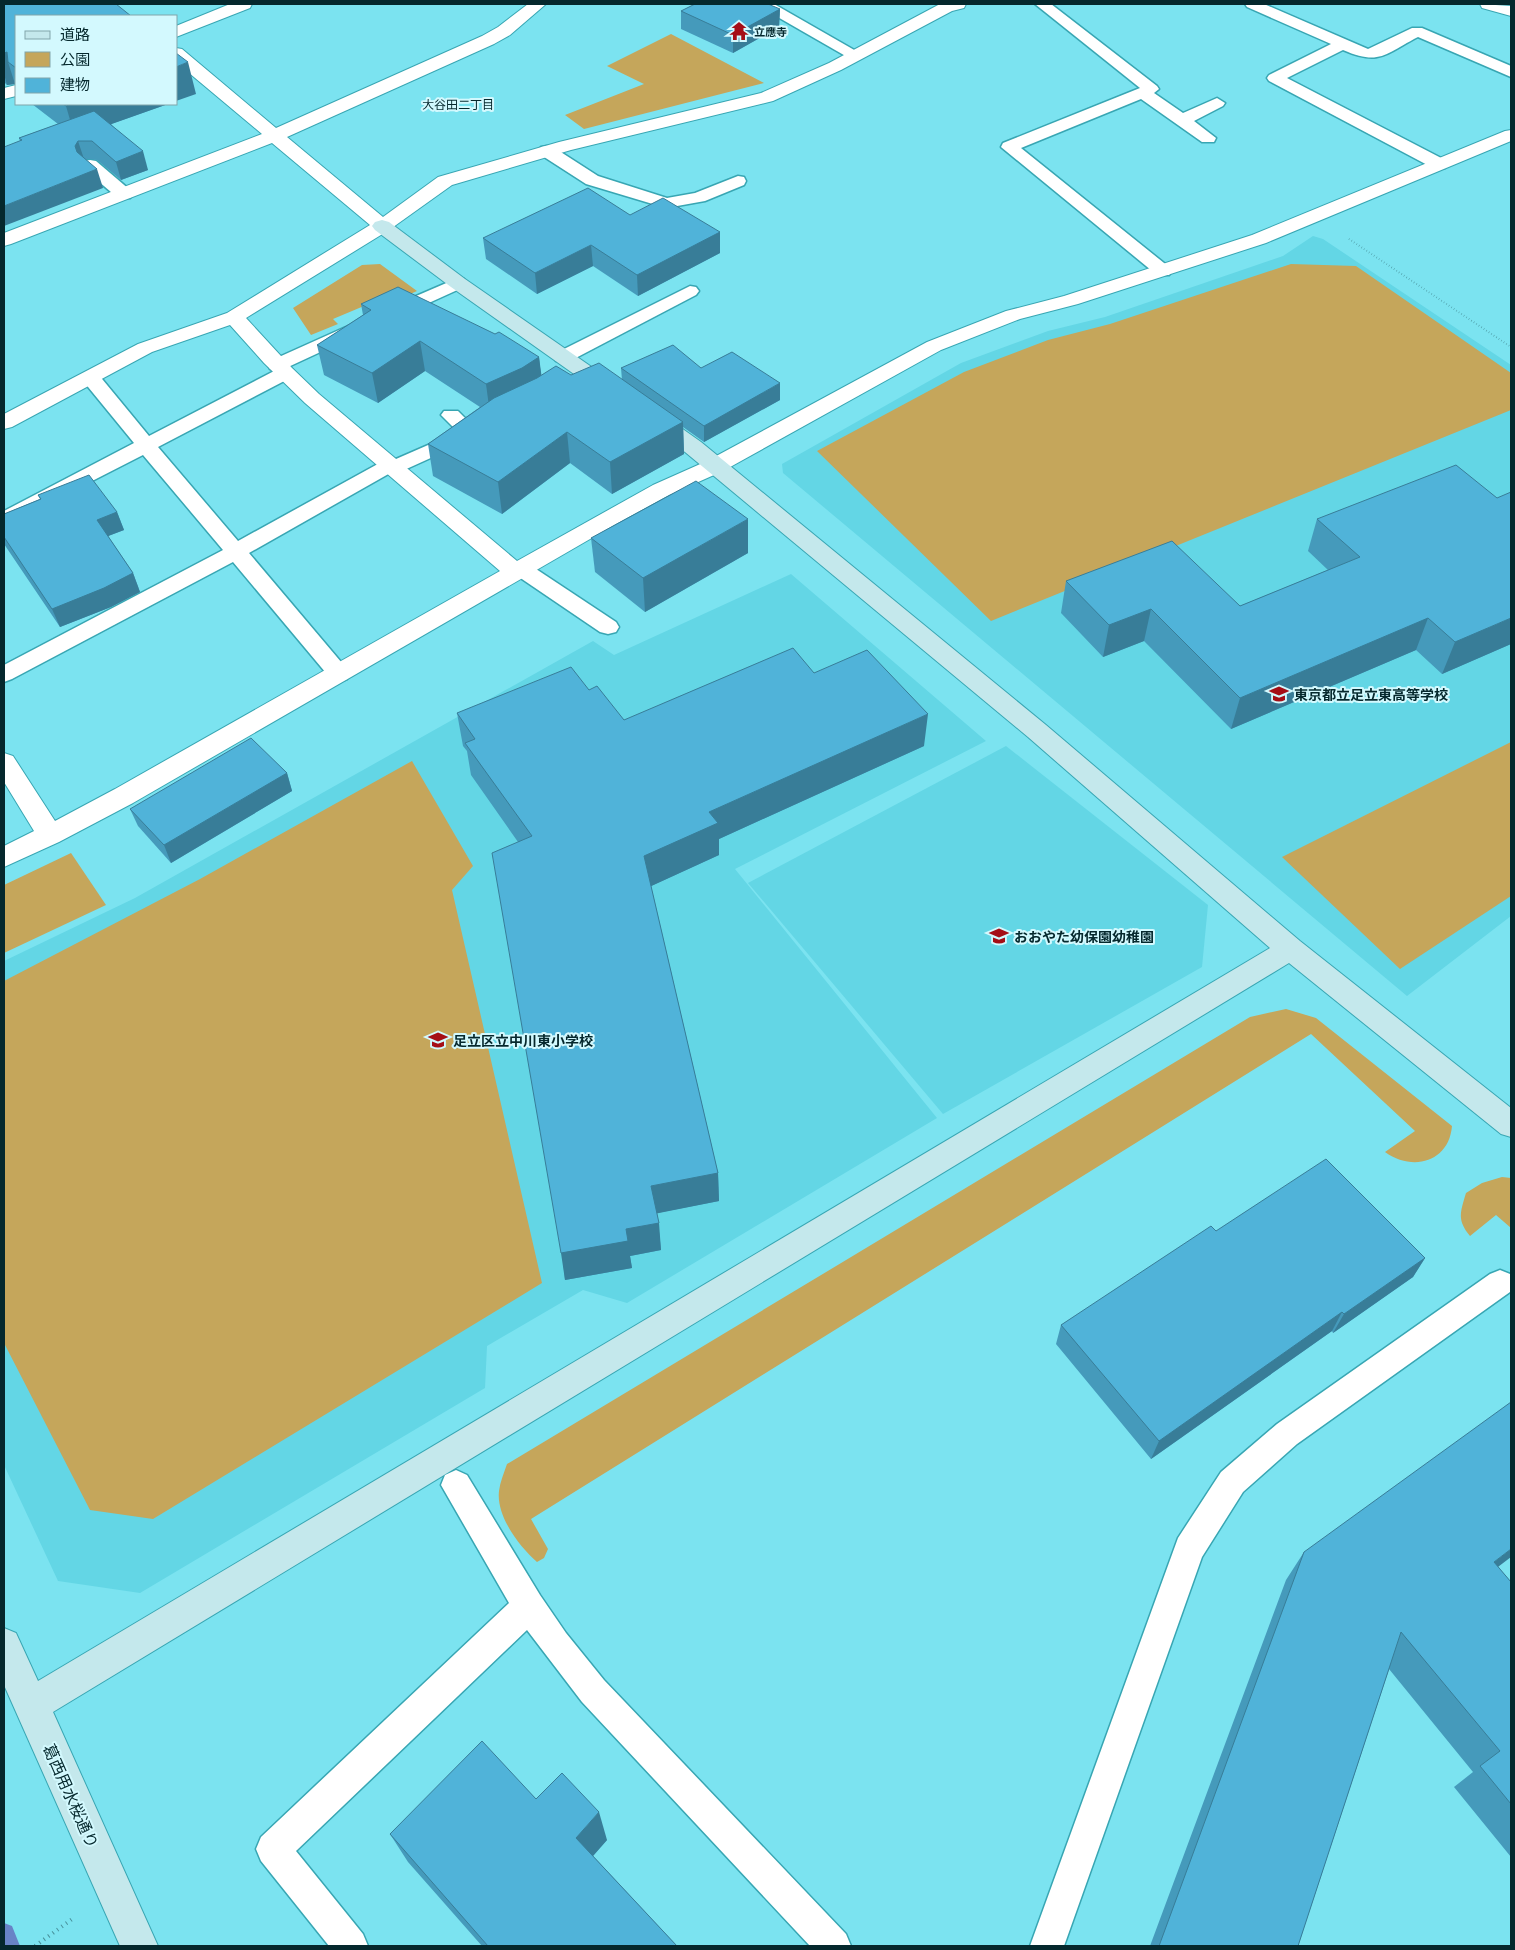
<svg xmlns="http://www.w3.org/2000/svg" width="1515" height="1950" font-family="'Noto Sans','Noto Sans JP',sans-serif">
<style>
.built{fill:#63d6e5}
.green{fill:#c5a65b}
.lines{fill:none;stroke-linecap:round;stroke-linejoin:round}
.stream{fill:#6883c6;fill-rule:evenodd}
.lane-casing{stroke:#38a6b3;stroke-width:3}
.street-casing{stroke:#38a6b3;stroke-width:2}
.secondary-casing{stroke:#38a6b3;stroke-width:2}
.path-far1{stroke:#48929c;stroke-width:2;stroke-dasharray:0.5 2.5;stroke-linecap:butt}
.path{stroke:#48929c;stroke-width:4;stroke-dasharray:1 4.5;stroke-linecap:butt}
.lane{fill:#fff;fill-rule:evenodd}
.street{fill:#fff;fill-rule:evenodd}
.secondary{fill:#c4e8ec;fill-rule:evenodd}
.wall{fill:#459abb}
.shaded-wall{fill:#387d98}
.building{fill:#50b3d9;stroke:#387d98}
.labels{text-anchor:middle;dominant-baseline:central;stroke-width:4;stroke-linejoin:round;paint-order:stroke}
.far-poi-label{font-size:11px;font-weight:bold;fill:#05282d;stroke:#d3f9fe;text-anchor:start}
.far-neighbourhood-label{font-size:12px;fill:#05282d;stroke:#d3f9fe}
.poi-label{font-size:14px;font-weight:bold;fill:#05282d;stroke:#d3f9fe;text-anchor:start}
.near-street-label{font-size:16px;fill:#05282d;stroke:#d3f9fe}
</style>
<rect width="100%" height="100%" fill="#7be3f0"/>
<g class="built">
<path d="M 1313,236 L 1323,239 L 1511,365 L 1511,916 L 1407,996 L 783,473 L 782,464 L 961,363 L 1048,331 L 1105,317 L 1283,256 Z"/>
<path d="M 791,574 L 986,741 L 735,869 L 937,1118 L 627,1303 L 583,1290 L 487,1346 L 485,1388 L 140,1593 L 58,1581 L 4,1465 L 4,961 L 135,898 L 593,641 L 614,655 Z"/>
<path d="M 1006,746 L 1208,905 L 1202,967 L 943,1114 L 748,883 Z"/>
</g>
<g class="green">
<path d="M 671,34 L 764,83 L 584,129 L 565,115 L 644,84 L 607,66 Z"/>
<path d="M 380,264 L 417,291 L 390,303 L 383,298 L 333,319 L 338,324 L 311,335 L 293,308 L 362,265 Z"/>
<path d="M 1291,264 L 1356,266 L 1511,373 L 1511,410 L 991,621 L 817,451 L 964,372 L 1048,340 L 1110,324 Z"/>
<path d="M 1511,742 L 1511,896 L 1400,969 L 1282,857 Z"/>
<path d="M 412,761 L 473,866 L 452,890 L 542,1283 L 153,1519 L 90,1510 L 4,1343 L 4,981 L 200,879 Z"/>
<path d="M 71,853 L 106,905 L 4,953 L 4,885 Z"/>
<path d="M 1286,1009 L 1316,1018 L 1452,1126 C 1449,1162 1413,1172 1385,1152 L 1415,1131 L 1311,1034 L 531,1519 L 548,1549 L 544,1558 L 537,1562 C 519,1546 496,1516 499,1491 C 500,1482 504,1473 507,1464 L 1250,1017 Z"/>
<path d="M 1502,1177 L 1511,1178 L 1511,1228 L 1496,1215 L 1470,1236 C 1457,1220 1460,1213 1466,1193 L 1482,1183 Z"/>
</g>
<g class="lines">
<path class="stream" d="M 4,1923 L 12,1926 L 20,1946 L 4,1946 Z"/>
<g class="lane-casing">
<g id="lane">
<path d="M 755,4 L 774,4 L 863,55 L 861,58 L 849,58 Z"/>
<path d="M 1035,4 L 1051,4 L 1157,86 L 1159,89 L 1154,93 L 1183,113 L 1217,98 L 1225,103 L 1223,106 L 1194,121 L 1216,138 L 1214,142 L 1202,142 L 1141,99 L 1021,148 L 1169,267 L 1172,271 L 1169,275 L 1157,275 L 1001,147 L 1003,143 L 1140,88 Z"/>
<path d="M 1245,4 L 1264,4 L 1368,49 L 1412,28 L 1422,28 L 1511,66 L 1511,77 L 1418,37 C 1385,54 1380,66 1343,50 L 1287,78 L 1445,160 L 1447,164 L 1445,168 L 1433,168 L 1269,81 L 1267,78 L 1269,75 L 1331,44 L 1247,7 Z"/>
<path d="M 547,146 L 553,147 L 598,176 L 667,198 L 695,193 L 738,176 L 744,177 L 746,181 L 744,185 L 705,201 L 666,208 L 586,184 L 541,155 L 539,151 L 541,147 Z"/>
<path d="M 90,160 L 96,161 L 130,190 L 133,194 L 130,198 L 118,198 L 84,169 L 82,165 L 84,161 Z"/>
<path d="M 458,278 L 464,279 L 467,283 L 464,287 L 398,317 L 386,317 L 383,313 L 386,309 Z"/>
<path d="M 690,286 L 696,287 L 699,291 L 696,295 L 570,361 L 556,361 L 554,357 L 556,353 Z"/>
<path d="M 348,326 L 355,328 L 357,332 L 355,336 L 286,368 L 292,369 L 294,373 L 292,377 L 158,447 L 238,541 L 385,460 L 396,459 L 458,432 L 441,415 L 444,411 L 458,411 L 480,433 L 477,437 L 468,439 L 466,442 L 402,471 L 392,472 L 249,553 L 347,669 L 350,674 L 347,679 L 339,682 L 331,679 L 233,562 L 12,679 L 4,682 L 4,665 L 223,550 L 143,455 L 4,526 L 4,511 L 134,443 L 84,382 L 82,378 L 84,374 L 98,374 L 149,436 L 276,370 L 270,369 L 268,365 L 270,361 Z"/>
<path d="M 523,563 L 530,565 L 616,622 L 619,627 L 616,632 L 608,634 L 600,632 L 516,575 L 513,570 L 516,565 Z"/>
<path d="M 1500,1270 L 1510,1274 L 1510,1292 L 1297,1444 L 1243,1492 L 1202,1557 L 1064,1946 L 1030,1946 L 1174,1549 L 1178,1538 L 1221,1472 L 1277,1424 L 1490,1274 Z"/>
<path d="M 456,1470 L 467,1475 L 540,1595 L 566,1633 L 604,1680 L 846,1934 L 851,1946 L 810,1946 L 582,1702 L 527,1630 L 296,1851 L 363,1934 L 368,1946 L 329,1946 L 261,1861 L 256,1849 L 261,1837 L 509,1603 L 441,1485 L 445,1475 Z"/>
</g>
</g>
<g class="street-casing">
<g id="street">
<path d="M 230,4 L 252,4 L 250,8 L 176,37 L 176,26 Z"/>
<path d="M 528,4 L 546,4 L 510,35 L 494,44 L 287,137 L 383,217 L 438,177 L 559,142 L 761,93 L 829,63 L 940,4 L 966,4 L 964,8 L 952,11 L 841,70 L 773,101 L 571,150 L 452,185 L 389,230 L 246,318 L 292,368 L 319,394 L 517,561 L 653,485 L 707,461 L 927,342 L 1006,311 L 1064,296 L 1252,235 L 1505,131 L 1511,130 L 1511,141 L 1266,243 L 1078,304 L 1020,319 L 941,350 L 723,471 L 669,495 L 616,524 L 133,803 L 59,842 L 4,867 L 4,846 L 34,831 L 4,782 L 4,753 L 13,756 L 55,821 L 115,789 L 500,571 L 305,403 L 264,363 L 230,325 L 152,352 L 12,427 L 4,429 L 4,414 L 138,344 L 227,313 L 370,225 L 272,143 L 11,244 L 4,246 L 4,233 L 262,134 L 176,62 L 176,48 L 182,49 L 276,128 L 482,36 L 498,27 Z"/>
<path d="M 1480,4 L 1511,6 L 1511,16 L 1482,8 Z"/>
<path d="M 16,85 L 16,96 L 4,99 L 4,88 Z"/>
</g>
</g>
<g class="secondary-casing">
<g id="secondary">
<path d="M 382,220 L 389,222 L 465,279 L 619,386 L 622,391 L 619,396 L 612,397 L 605,396 L 451,287 L 375,230 L 372,226 L 375,222 Z"/>
<path d="M 652,411 L 660,413 L 701,442 L 1046,725 L 1300,941 L 1511,1108 L 1511,1137 L 1501,1134 L 1289,963 L 53,1712 L 158,1946 L 120,1946 L 4,1685 L 4,1628 L 16,1633 L 38,1681 L 1270,948 L 1028,737 L 685,452 L 644,423 L 641,418 L 644,413 Z"/>
</g>
</g>
<path class="path-far1" d="M 1349,239 L 1511,347"/>
<path class="path" d="M 35,1946 L 75,1917"/>
<use href="#lane" class="lane"/>
<use href="#street" class="street"/>
<use href="#secondary" class="secondary"/>
</g>
<g class="wall">
<path d="M 4,4 L 16,16 L 16,88 L 15,84 L 7,85 L 4,82 Z"/>
<path d="M 780,9 L 779,27 L 733,53 L 681,29 L 681,11 Z"/>
<path d="M 32,104 L 168,104 L 111,124 L 148,170 L 121,180 L 97,160 L 86,159 L 103,188 L 20,141 L 19,138 L 58,124 Z"/>
<path d="M 630,215 L 720,232 L 720,253 L 638,296 L 593,266 L 537,294 L 486,259 L 483,238 Z"/>
<path d="M 361,304 L 539,357 L 541,376 L 571,375 L 622,380 L 621,368 L 701,368 L 780,400 L 704,442 L 683,427 L 684,454 L 612,494 L 570,463 L 502,514 L 433,476 L 428,444 L 480,407 L 425,371 L 378,403 L 324,375 L 317,345 L 363,315 Z"/>
<path d="M 38,495 L 117,512 L 124,530 L 108,536 L 133,573 L 140,592 L 111,607 L 60,627 L 4,544 L 4,514 L 40,499 Z"/>
<path d="M 1317,519 L 1511,644 L 1442,674 L 1416,650 L 1231,729 L 1144,641 L 1103,657 L 1061,613 L 1066,581 L 1240,606 L 1328,570 L 1308,551 Z"/>
<path d="M 591,538 L 748,553 L 645,612 L 595,572 Z"/>
<path d="M 814,673 L 924,746 L 719,839 L 719,855 L 651,886 L 718,1173 L 719,1201 L 657,1213 L 661,1250 L 630,1256 L 632,1268 L 565,1280 L 518,842 L 471,775 L 467,751 L 463,746 L 457,713 L 589,690 L 624,720 Z"/>
<path d="M 287,773 L 292,791 L 171,863 L 138,826 L 130,809 Z"/>
<path d="M 1216,1231 L 1425,1258 L 1413,1277 L 1333,1333 L 1332,1331 L 1151,1459 L 1056,1344 L 1061,1325 Z"/>
<path d="M 1304,1552 L 1498,1567 L 1511,1582 L 1511,1857 L 1454,1787 L 1473,1772 L 1389,1669 L 1298,1946 L 1150,1946 L 1286,1580 Z"/>
<path d="M 536,1799 L 607,1840 L 593,1856 L 677,1946 L 482,1946 L 408,1862 L 390,1834 Z"/>
</g>
<g class="shaded-wall">
<path d="M 780,9 L 779,27 L 733,53 L 733,35 Z"/>
<path d="M 7,52 L 8,62 L 15,84 L 7,85 L 4,74 L 4,53 Z"/>
<path d="M 188,62 L 196,94 L 176,101 L 176,67 Z"/>
<path d="M 72,104 L 168,104 L 75,137 L 66,106 Z"/>
<path d="M 78,141 L 84,159 L 80,164 L 75,146 Z"/>
<path d="M 143,151 L 148,170 L 121,180 L 116,162 Z"/>
<path d="M 97,169 L 103,188 L 4,226 L 4,206 Z"/>
<path d="M 720,232 L 720,253 L 638,296 L 637,275 Z"/>
<path d="M 591,245 L 593,266 L 537,294 L 535,273 Z"/>
<path d="M 420,341 L 425,371 L 378,403 L 372,373 Z"/>
<path d="M 539,357 L 543,387 L 490,414 L 486,384 Z"/>
<path d="M 780,383 L 780,400 L 704,442 L 704,426 Z"/>
<path d="M 683,422 L 684,454 L 612,494 L 610,462 Z"/>
<path d="M 567,432 L 570,463 L 502,514 L 498,482 Z"/>
<path d="M 117,512 L 124,530 L 103,538 L 97,520 Z"/>
<path d="M 748,519 L 748,553 L 645,612 L 643,578 Z"/>
<path d="M 133,573 L 140,592 L 111,607 L 60,627 L 52,609 Z"/>
<path d="M 1151,609 L 1144,641 L 1103,657 L 1109,625 Z"/>
<path d="M 1428,618 L 1416,650 L 1231,729 L 1240,698 Z"/>
<path d="M 1511,618 L 1511,644 L 1442,674 L 1455,642 Z"/>
<path d="M 928,714 L 924,746 L 719,839 L 719,855 L 647,888 L 644,856 L 709,812 Z"/>
<path d="M 287,773 L 292,791 L 171,863 L 164,845 Z"/>
<path d="M 718,1173 L 719,1201 L 654,1214 L 651,1186 Z"/>
<path d="M 659,1223 L 661,1250 L 630,1256 L 632,1268 L 565,1280 L 561,1253 L 626,1229 Z"/>
<path d="M 1425,1258 L 1413,1277 L 1333,1333 L 1344,1314 Z"/>
<path d="M 1342,1312 L 1332,1331 L 1151,1459 L 1159,1441 Z"/>
<path d="M 1511,1549 L 1511,1557 L 1469,1589 L 1494,1562 Z"/>
<path d="M 599,1812 L 607,1840 L 585,1865 L 576,1838 Z"/>
</g>
<g class="building">
<path d="M 4,4 L 116,4 L 131,16 L 16,16 L 16,68 L 8,62 L 7,52 L 4,53 Z"/>
<path d="M 695,4 L 768,4 L 780,9 L 733,35 L 681,11 Z"/>
<path d="M 176,53 L 188,62 L 176,67 Z"/>
<path d="M 63,104 L 72,104 L 66,106 Z"/>
<path d="M 94,111 L 143,151 L 116,162 L 92,141 L 78,141 L 75,146 L 77,152 L 97,169 L 4,206 L 4,147 L 22,140 L 19,138 Z"/>
<path d="M 588,188 L 630,215 L 663,198 L 720,232 L 637,275 L 591,245 L 535,273 L 483,238 Z"/>
<path d="M 398,287 L 495,334 L 499,332 L 539,357 L 522,368 L 486,384 L 420,341 L 372,373 L 317,345 L 371,310 L 361,304 Z"/>
<path d="M 673,345 L 701,368 L 732,352 L 780,383 L 704,426 L 621,368 Z"/>
<path d="M 599,363 L 683,422 L 610,462 L 567,432 L 498,482 L 428,444 L 494,398 L 537,378 L 556,366 L 571,375 Z"/>
<path d="M 1456,465 L 1497,498 L 1511,492 L 1511,618 L 1455,642 L 1428,618 L 1240,698 L 1151,609 L 1109,625 L 1066,581 L 1172,541 L 1240,606 L 1360,557 L 1317,519 Z"/>
<path d="M 89,475 L 117,512 L 97,520 L 133,573 L 104,588 L 52,609 L 4,537 L 4,514 L 41,499 L 38,495 Z"/>
<path d="M 696,481 L 748,519 L 643,578 L 591,538 Z"/>
<path d="M 793,648 L 814,673 L 867,650 L 928,714 L 709,812 L 718,823 L 644,856 L 718,1173 L 651,1186 L 659,1223 L 626,1229 L 628,1241 L 561,1253 L 492,853 L 532,836 L 465,743 L 475,739 L 457,713 L 571,667 L 589,690 L 597,686 L 624,720 Z"/>
<path d="M 251,738 L 287,773 L 164,845 L 130,809 Z"/>
<path d="M 1326,1159 L 1425,1258 L 1344,1314 L 1342,1312 L 1159,1441 L 1061,1325 L 1211,1226 L 1216,1231 Z"/>
<path d="M 1511,1402 L 1511,1549 L 1494,1562 L 1511,1582 L 1511,1804 L 1480,1766 L 1500,1751 L 1401,1632 L 1298,1946 L 1159,1946 L 1304,1552 Z"/>
<path d="M 482,1741 L 536,1799 L 562,1773 L 599,1812 L 576,1838 L 677,1946 L 488,1946 L 390,1834 Z"/>
</g>
<defs>
<g id="temple-bare" transform="scale(1.5)"><path d="M0-6L5-2H3V0L6.5 2.5H4V6H1.5V3h-3V6H-4V2.5H-6.5L-3 0V-2H-5Z" fill="#a50e16" stroke="#d3f9fe" stroke-width="2.5" paint-order="stroke"/></g>
<g id="school-bare" transform="scale(1.5)"><path d="M0-5L7-2L0 1L-7-2ZM-4 1L0 2.5L4 1V4Q0 6-4 4Z" fill="#a50e16" stroke="#d3f9fe" stroke-width="2.5" paint-order="stroke"/></g>
</defs>
<g fill-rule="evenodd">
<use href="#temple-bare" x="739" y="31"/>
<use href="#school-bare" x="1279" y="694"/>
<use href="#school-bare" x="999" y="936"/>
<use href="#school-bare" x="438" y="1040"/>
</g>
<g class="labels">
<g class="far-poi-label">
<text x="754" y="31">立應寺</text>
</g>
<g class="far-neighbourhood-label">
<text x="458" y="104">大谷田二丁目</text>
</g>
<g class="poi-label">
<text x="1294" y="694">東京都立足立東高等学校</text>
<text x="1014" y="936">おおやた幼保園幼稚園</text>
<text x="453" y="1040">足立区立中川東小学校</text>
</g>
<g class="near-street-label">
<text transform="translate(71 1796) rotate(66)">葛西用水桜通り</text>
</g>
</g>
<rect width="1515" height="1950" fill="none" stroke="#05282d" stroke-width="10"/>
<rect x="15" y="15" width="162" height="90" fill="#d3f9fe" stroke="#81a5aa"/>
<rect x="25" y="31" width="25" height="8" fill="#c4e8ec" stroke="#81a5aa"/>
<text x="60" y="40" font-size="15" fill="#05282d">道路</text>
<rect x="25" y="52" width="25" height="15" fill="#c5a65b" stroke="#81a5aa"/>
<text x="60" y="65" font-size="15" fill="#05282d">公園</text>
<rect x="25" y="78" width="25" height="15" fill="#50b3d9" stroke="#81a5aa"/>
<text x="60" y="90" font-size="15" fill="#05282d">建物</text>
</svg>
